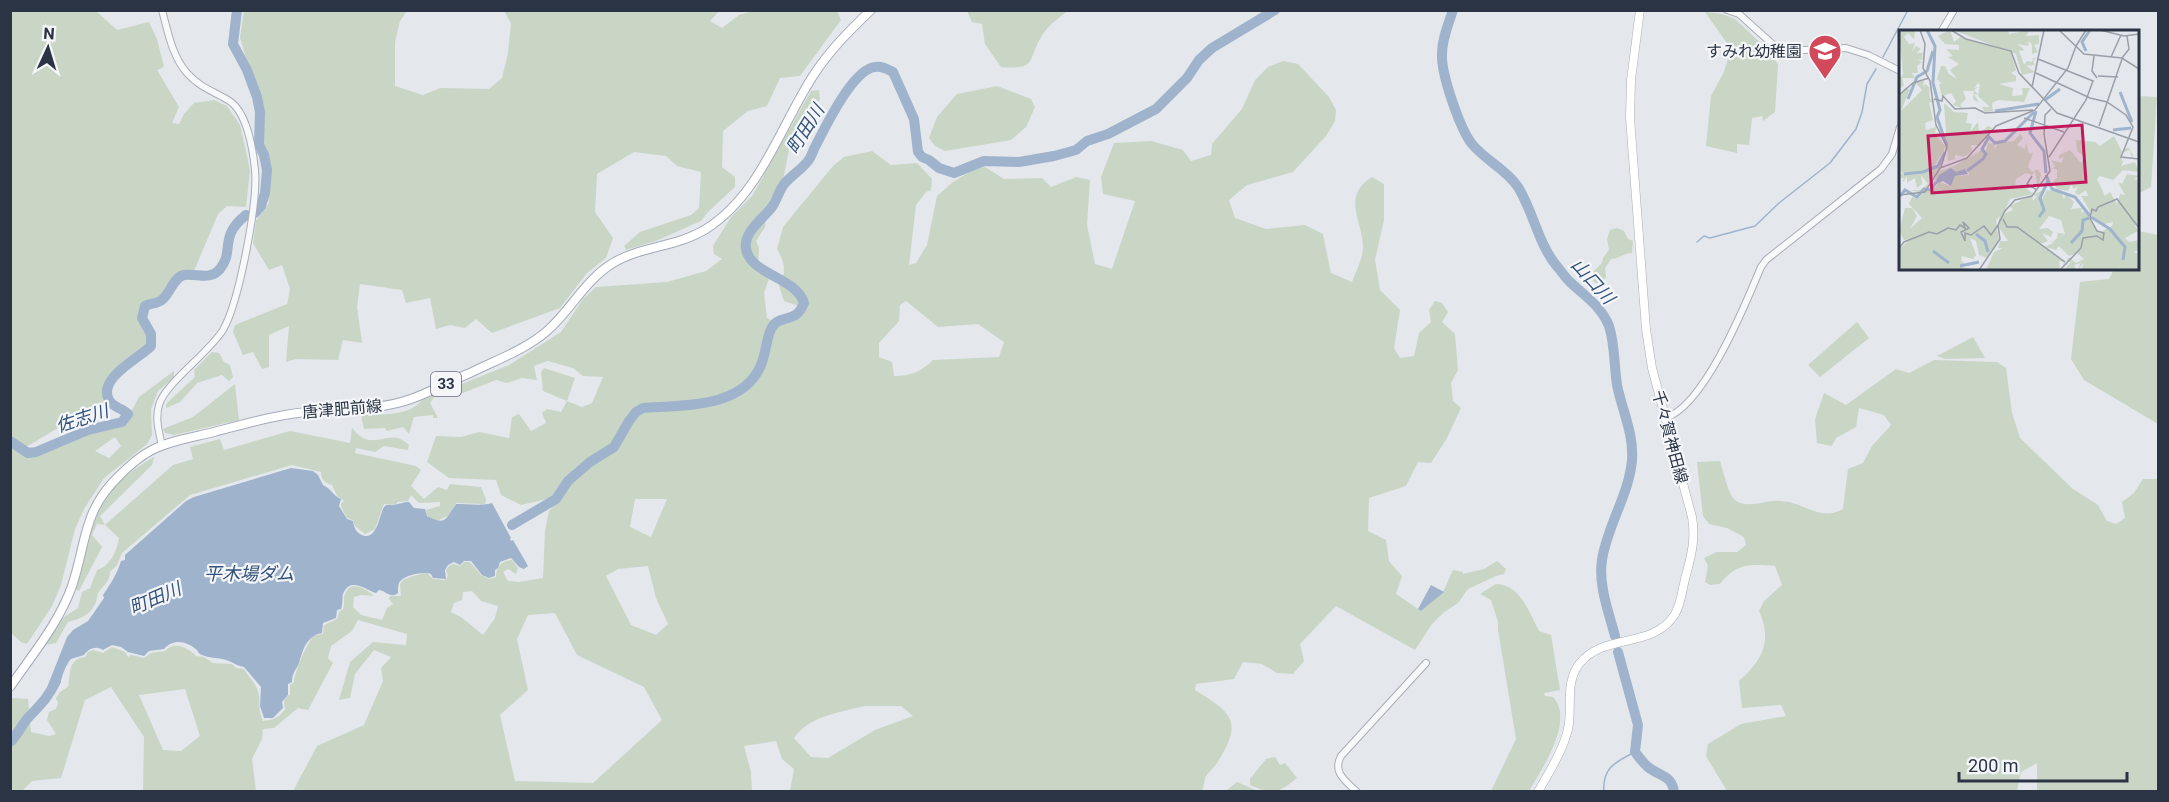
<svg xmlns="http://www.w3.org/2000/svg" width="2169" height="802" font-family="Roboto,'Noto Sans JP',sans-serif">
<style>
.green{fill:#c9d6c5;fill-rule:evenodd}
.water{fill:#9fb4cc}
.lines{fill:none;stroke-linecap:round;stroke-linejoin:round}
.stream{stroke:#9fb4cc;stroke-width:1.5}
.river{stroke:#9fb4cc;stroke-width:10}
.tertiary-casing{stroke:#a9aeb7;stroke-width:8}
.secondary-casing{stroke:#a9aeb7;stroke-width:9}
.primary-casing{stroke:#a3abb8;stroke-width:10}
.tertiary{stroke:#f7f8fa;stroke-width:6}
.secondary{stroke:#fff;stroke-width:8}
.primary{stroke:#fff;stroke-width:8}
.labels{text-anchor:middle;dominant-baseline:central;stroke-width:4.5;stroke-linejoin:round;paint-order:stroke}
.shield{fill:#f4f6f9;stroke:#676e7b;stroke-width:1.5}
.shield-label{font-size:15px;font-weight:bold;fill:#2b3445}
.poi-label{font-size:16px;fill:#2b3445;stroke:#f4f6f9;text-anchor:end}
.street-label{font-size:16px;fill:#2b3445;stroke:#f4f6f9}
.water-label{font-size:18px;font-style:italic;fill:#34527a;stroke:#f4f6f9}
.inset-river{fill:none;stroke:#9fb4cc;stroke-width:3}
.inset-road{fill:none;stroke:#9a9fa9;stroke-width:1.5}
.view{fill:#c2185b;fill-opacity:0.15;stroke:#c2185b;stroke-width:3}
.inset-edge{fill:none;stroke:#2b3445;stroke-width:3}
</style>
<rect width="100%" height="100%" fill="#e4e7ec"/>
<g class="green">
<path d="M 244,10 L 407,11 L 400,21 L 395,42 L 395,86 L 423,95 L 440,88 L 489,89 L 502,78 L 508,53 L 511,23 L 504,11 L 719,11 L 710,21 L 722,28 L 739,15 L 753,11 L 837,11 L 841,20 L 800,76 L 780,78 L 767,106 L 748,111 L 723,131 L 722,167 L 735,177 L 735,187 L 709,211 L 701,221 L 658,240 L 626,250 L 624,246 L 640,232 L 691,215 L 699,208 L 701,172 L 677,166 L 666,156 L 634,152 L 597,174 L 595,212 L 613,238 L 606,258 L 587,273 L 560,308 L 492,333 L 476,319 L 465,328 L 450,325 L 436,329 L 430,298 L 406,303 L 402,290 L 360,284 L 357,307 L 362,343 L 343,340 L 338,360 L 296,359 L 286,362 L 289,326 L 269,335 L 269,367 L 262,369 L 253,352 L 243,355 L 233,332 L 235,325 L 287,304 L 290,289 L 282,265 L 269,270 L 253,243 L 256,221 L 269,203 L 265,173 L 267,155 L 261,134 L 262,111 L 240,38 Z"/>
<path d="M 10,11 L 96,11 L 117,30 L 149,22 L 157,39 L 164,67 L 157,70 L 179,107 L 172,123 L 179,124 L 184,114 L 194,103 L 214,100 L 227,106 L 240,125 L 250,170 L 246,207 L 227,206 L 218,214 L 194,271 L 178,275 L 160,298 C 124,305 150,326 147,342 C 143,358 123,361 113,373 C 103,385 109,395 103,408 L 81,414 L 26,447 L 23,451 L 28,456 L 88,432 L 117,428 L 128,418 L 139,397 L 174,371 L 174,377 L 158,391 L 151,409 L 152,435 L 147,444 L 104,478 L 84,509 L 75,529 L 61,585 L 52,606 L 27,644 L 21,642 L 10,632 ZM 115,437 L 121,446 L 109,458 L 95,451 Z"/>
<path d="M 967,11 L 1067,11 C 1059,18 1049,25 1043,34 C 1026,60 1039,70 1001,67 L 985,44 L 982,24 L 972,22 Z"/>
<path d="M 1705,12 L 1722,14 L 1735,19 L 1773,55 L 1778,65 L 1775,112 L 1763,121 L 1762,116 L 1752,118 L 1749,145 L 1737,144 L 1737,153 L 1706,146 L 1711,96 L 1724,72 L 1731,49 Z"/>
<path d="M 1283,61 L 1298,64 L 1329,97 L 1336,110 L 1335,121 L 1326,136 L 1293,172 L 1247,185 L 1229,200 L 1235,218 L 1266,229 L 1305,225 L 1323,234 L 1331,273 L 1352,282 C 1356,271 1364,256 1363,245 C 1361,218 1342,196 1372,177 L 1384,184 L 1384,220 L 1375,260 L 1380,290 L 1400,310 L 1394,348 L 1400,358 L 1414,356 L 1419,333 L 1431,322 L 1429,310 L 1435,301 L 1442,303 L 1448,312 L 1442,322 L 1455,334 L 1458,370 L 1451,383 L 1453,401 L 1461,408 L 1447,438 L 1431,463 L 1418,462 L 1406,486 L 1369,498 L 1368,531 L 1386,540 L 1389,561 L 1402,576 L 1396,594 L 1421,611 L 1443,592 L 1453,570 L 1463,572 L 1463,574 L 1484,569 L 1497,561 L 1506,569 L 1504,574 L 1496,576 L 1468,589 L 1458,603 L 1443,613 L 1432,624 L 1415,650 L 1336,606 L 1300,644 L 1304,661 L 1293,674 L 1277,673 L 1262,664 L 1243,662 L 1234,679 L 1196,684 L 1195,690 C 1232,713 1244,721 1217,763 C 1214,768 1208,772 1205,778 C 1204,782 1204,787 1202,791 L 790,791 L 794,769 L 782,759 L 776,741 L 744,746 L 751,772 L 752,791 L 293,791 L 317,746 L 364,725 L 383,681 L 381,668 L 391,657 L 374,650 L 355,674 L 350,698 L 339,700 L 350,662 L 373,642 L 406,645 L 407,634 L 358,620 L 352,631 L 331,646 L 328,658 L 333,663 L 308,710 L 298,708 L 274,728 L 263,729 L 262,739 L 252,759 L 256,791 L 143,791 L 144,737 L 111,687 L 85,700 L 61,778 L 32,781 L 22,791 L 11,792 L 11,698 L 28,699 L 31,732 L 49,736 L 56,734 L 47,720 L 49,712 L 56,709 L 58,703 L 56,698 L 60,692 L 68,687 C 71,674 67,659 85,657 L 88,652 L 93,650 L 103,653 L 112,647 L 125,652 L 128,657 L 131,655 L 144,658 L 151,653 L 165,651 C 174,641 187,647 196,656 L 204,657 L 213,663 L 232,664 L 236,668 L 244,669 C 249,678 258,685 259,696 C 260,707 258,709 263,721 C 273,720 279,718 285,709 C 283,702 284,699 290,694 L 290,685 L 294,682 C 294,674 307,641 314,636 C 316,635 321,634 323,634 L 324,625 L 337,619 L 339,612 L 343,609 C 345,604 343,598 345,594 C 351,579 366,589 374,596 L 361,595 L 354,597 L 353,607 L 361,615 L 382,620 L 387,608 L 393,604 L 389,599 L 390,596 L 401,596 L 400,584 L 403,580 C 410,577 421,573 427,573 L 433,579 L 445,580 L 448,576 L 446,570 L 449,566 L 454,564 L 460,566 L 464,562 L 470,562 L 481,575 L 489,579 L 496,577 C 496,567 501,561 512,560 L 518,568 L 516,574 L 508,569 L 503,572 L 508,581 L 519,582 L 543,578 L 545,531 L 549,511 L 557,502 L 552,498 L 521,505 L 501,495 L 496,480 L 449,478 L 427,462 L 436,436 L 461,437 L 479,432 L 509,438 L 512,417 L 519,414 L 531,431 L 546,423 L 542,413 L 547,409 L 561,412 L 567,401 L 543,391 L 541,372 L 544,368 L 575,378 L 567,401 L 582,407 L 592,403 L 603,377 L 583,376 L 573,368 L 548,361 L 534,366 L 537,380 L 522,378 L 507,383 L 496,380 L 455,396 L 435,396 L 430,403 L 438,418 L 433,418 L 433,415 L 414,417 L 409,434 L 403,427 L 387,431 L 385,428 L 364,429 L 361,415 C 380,414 409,417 422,400 L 509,365 L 561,332 L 583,299 L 596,287 L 667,282 L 706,271 L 722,259 L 714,254 L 713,246 L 731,217 L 752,196 L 811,91 L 819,90 L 820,100 C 800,115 808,132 790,145 L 783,180 L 769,201 L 765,227 L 756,241 L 759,248 L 758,268 L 770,276 L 764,293 L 767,318 L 781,325 L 796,321 L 801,307 L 784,301 L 779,286 C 787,273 785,263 777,249 L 783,227 L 833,166 L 844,157 L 872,151 L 891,165 L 917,163 L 932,179 L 931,190 L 926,192 L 916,205 L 909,265 L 916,263 L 927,245 L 937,196 L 953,182 L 973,170 L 985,167 L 1004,179 L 1042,178 L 1051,187 L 1076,177 L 1090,180 L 1087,225 L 1095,264 L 1112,269 L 1135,201 L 1103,194 L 1101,177 L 1114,143 L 1151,141 L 1183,150 L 1191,161 L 1211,155 L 1212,144 L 1242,109 L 1255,80 L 1268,67 ZM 906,301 L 938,327 L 978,324 L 1004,342 L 999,357 L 933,360 C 921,372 911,376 894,376 L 892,362 L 879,357 L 879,343 L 899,321 L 900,305 ZM 635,499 L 667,499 L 651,537 L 630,527 ZM 648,566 L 656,598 L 668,624 L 656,635 L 631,625 L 606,576 L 618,569 ZM 472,591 L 481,601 L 498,606 L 495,618 L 483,635 L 461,617 L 451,612 L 454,603 L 462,600 L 463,592 ZM 555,613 L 577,655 L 644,687 L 662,720 L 593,783 L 515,781 L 500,715 L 528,690 L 517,639 L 528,615 ZM 185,689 L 200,736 L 181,751 L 163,750 L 139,695 ZM 865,706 L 901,706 L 913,716 L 875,730 L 828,758 L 811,757 L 794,738 C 809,716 841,712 865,706 Z"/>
<path d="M 997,86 L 1031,99 L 1035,107 L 1026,127 L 1011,140 L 945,151 L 935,146 L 929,138 L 937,117 L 957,94 Z"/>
<path d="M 2138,96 L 2157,97 L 2151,187 L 2138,194 Z"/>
<path d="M 1617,228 L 1624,231 L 1628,239 L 1633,241 L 1632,253 C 1623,253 1619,259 1611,259 L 1605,268 L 1606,277 L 1603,282 L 1596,283 L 1591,279 L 1593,272 L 1602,263 L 1603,258 L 1609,250 L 1607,239 L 1610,230 Z"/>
<path d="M 2138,231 L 2158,235 L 2158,424 L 2084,380 L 2071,359 L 2080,282 L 2109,279 L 2114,269 L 2138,268 Z"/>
<path d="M 1857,322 L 1869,338 L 1820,377 L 1808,365 Z"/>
<path d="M 1973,337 L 1985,358 L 1945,359 L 1937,356 Z"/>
<path d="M 212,352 L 219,353 L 224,362 L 230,365 L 233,377 L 229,381 L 222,375 L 197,383 L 180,402 L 166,408 L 166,404 L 195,377 L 194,370 Z"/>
<path d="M 1934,360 L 1997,362 L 2006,368 L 2012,413 L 2020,438 L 2073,489 L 2098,505 L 2107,521 L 2116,524 L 2125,518 L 2122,502 L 2134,493 L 2143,479 L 2158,479 L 2158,791 L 2035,791 L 2037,790 L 2037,763 L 2021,772 L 2017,791 L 1727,791 L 1706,756 L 1708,744 L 1741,724 L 1786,716 L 1781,705 L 1742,708 L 1739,681 C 1762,661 1773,641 1759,611 L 1764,601 L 1782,585 L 1775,566 C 1751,564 1736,563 1720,584 L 1710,585 L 1705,582 L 1708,566 L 1704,558 L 1717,552 L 1737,552 L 1746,545 L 1744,537 L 1727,528 L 1709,524 L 1703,516 L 1697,462 L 1720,461 C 1723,470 1728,494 1735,500 C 1746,510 1767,499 1781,501 C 1804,502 1820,522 1843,509 L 1848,469 L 1863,463 L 1872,446 L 1891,425 L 1884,415 L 1859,408 L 1856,427 L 1836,438 L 1832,446 L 1817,443 L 1815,419 L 1824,393 L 1846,405 L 1896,369 L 1909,373 Z"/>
<path d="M 235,384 L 239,420 L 174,435 L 165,433 L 163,429 L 193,417 Z"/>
<path d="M 352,428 C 355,431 359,436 363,438 C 380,446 391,428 409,445 L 408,450 L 384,446 L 375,452 L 356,448 L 355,453 L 416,466 L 421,470 L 411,486 L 424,499 L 438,487 L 447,490 L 450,484 L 481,487 L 486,499 L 485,504 L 456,503 L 448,516 L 436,521 L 427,515 L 426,510 L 440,506 L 440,502 L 419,503 L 411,495 L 408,501 L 398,502 L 395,505 L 384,504 L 375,529 L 365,534 L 355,526 L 353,520 L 347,518 C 345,515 341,508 341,504 L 344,501 L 337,496 L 332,485 C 325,483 321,480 321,472 L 292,465 L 190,495 L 122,553 L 117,565 L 110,572 C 110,582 103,585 98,593 C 97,596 97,599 96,602 C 91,615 80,619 68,622 L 56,643 L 45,645 L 64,617 L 78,608 L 82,592 L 90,588 L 97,570 C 110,566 117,551 119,538 L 105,525 L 97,524 L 92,535 L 102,547 L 79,591 L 75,589 C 81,565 86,540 95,516 C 104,491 131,470 154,457 L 152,465 L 100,516 L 105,525 L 173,465 L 193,459 L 190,447 L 220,439 L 224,450 L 290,431 L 350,443 Z"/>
<path d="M 1496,584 C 1520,584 1529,612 1539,631 L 1551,635 L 1560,690 L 1544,693 L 1545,696 L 1553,697 C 1575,720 1542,769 1529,791 L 1491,791 L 1516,739 L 1498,630 L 1498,622 L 1491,600 L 1480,594 Z"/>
<path d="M 1275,757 L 1280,765 L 1285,763 L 1297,778 C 1277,794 1274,795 1250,785 L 1250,779 L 1266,759 Z"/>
<path d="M 1237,782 L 1258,791 L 1226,791 Z"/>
</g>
<g class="water">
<path d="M 291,468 L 313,471 L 318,475 L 323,485 C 332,489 333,496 341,499 L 339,506 L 347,519 L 353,521 C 354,526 355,531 360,534 C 378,545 380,509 385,506 C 387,504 392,506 394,505 C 400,504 403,502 409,502 L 414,508 L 425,509 L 427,516 C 447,526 445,519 456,504 C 466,504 485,506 492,503 L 511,538 L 510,539 L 511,541 L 513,540 L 528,566 L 524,569 L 519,567 L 511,558 L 500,562 L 498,568 L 495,570 L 495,576 L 489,578 L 482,575 L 471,561 L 464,561 L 460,565 L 454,562 L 448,565 L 445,570 L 446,579 L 433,578 L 431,574 C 424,571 403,575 399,583 C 398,585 398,590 398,593 C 391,599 386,591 379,590 L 376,593 C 366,590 350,576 343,594 C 342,598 343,604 341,609 L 337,610 L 336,618 L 323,623 L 322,633 C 306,636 303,650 299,663 C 296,670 292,673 292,682 L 288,684 L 288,695 L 282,702 L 283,708 L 273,718 L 264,718 L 260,706 L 261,687 L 244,667 C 238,666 236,664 231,662 C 222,657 209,659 200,654 C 198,653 198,651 197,650 C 187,641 173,638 164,649 L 149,651 L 144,656 L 128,652 L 121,647 L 112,645 L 103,650 C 96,645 88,649 84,655 L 71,659 C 61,670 63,686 52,695 L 47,691 L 44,695 L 67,637 L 73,630 L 88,621 L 104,598 L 103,595 C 110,585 117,574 121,561 L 125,560 L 125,555 L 186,501 L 194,497 Z"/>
<path d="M 1431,585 L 1444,592 L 1421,611 L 1418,609 Z"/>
</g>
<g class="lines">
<g class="stream">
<path d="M 1883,57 L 1908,10"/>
<path d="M 1697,242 L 1704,236 L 1710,238 L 1755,226 L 1779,203 L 1830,163 L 1856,129 L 1862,112 L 1867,84 L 1876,69"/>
<path d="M 1604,792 C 1602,767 1616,762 1635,752"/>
</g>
<g class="river">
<path d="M 237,10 L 233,44 L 247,70 L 257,97 L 260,112 L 259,145 L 264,155 L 267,170 L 265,193 L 261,206 L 255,213"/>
<path d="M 1453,10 C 1448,25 1442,39 1442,54 C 1441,74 1460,129 1472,144 C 1486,161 1506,169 1518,187 C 1533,211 1538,243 1556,265 C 1561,271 1565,277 1570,282 C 1585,296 1601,306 1609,326 C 1615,344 1614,366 1617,385 C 1622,410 1634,434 1632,460 C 1629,495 1607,526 1602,560 C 1598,585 1609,613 1615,636"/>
<path d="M 10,441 L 28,453 L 36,452 L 88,430 L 122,422 L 128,414 C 123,408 113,408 109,400 C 97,378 140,358 151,346 L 151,334 L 142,318 L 145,306 C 151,303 158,304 163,299 C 170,293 174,277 184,275 C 197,273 210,281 220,269 C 235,251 218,237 246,215"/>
<path d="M 512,525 L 556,499 L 568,481 L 590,462 L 614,447 L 629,421 L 636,412 L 643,408 C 682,405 743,409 761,365 C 766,353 766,340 771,329 C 780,312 795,326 804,303 C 796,277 751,275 746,249 C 743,232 763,219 772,207 C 777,200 779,190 785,183 C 792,175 801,170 808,161 C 812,156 813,150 816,145 C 826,126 853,69 875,67 C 882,66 887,69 893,72 L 914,119 L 918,152 L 922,157 L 929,160 L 939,168 L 954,173 L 984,161 L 1019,162 L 1054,156 L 1076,150 L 1087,141 L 1108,134 L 1156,109 L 1187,78 L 1199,60 L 1212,48 L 1275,10"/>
<path d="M 1618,652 L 1638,725 L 1635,752 C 1639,757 1643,763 1648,767 C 1659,776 1672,775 1674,792"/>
<path d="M 10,742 C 17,736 21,726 27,719 C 39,706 49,697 56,681"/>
</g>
<g class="tertiary-casing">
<g id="tertiary">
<path d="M 162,10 C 168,32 172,56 187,73 C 199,87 213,91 228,100 C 247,111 253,150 255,170 C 258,203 239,302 223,330 C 208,354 165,383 159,405 C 155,419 159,432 162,446"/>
<path d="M 1727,10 L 1739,14 L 1778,49 L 1784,51 L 1846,48 L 1868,55 L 1900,71"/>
<path d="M 1941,32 L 1954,10"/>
<path d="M 1665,418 C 1704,407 1746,303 1761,267 L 1766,260 L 1881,169 L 1892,154 L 1900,127"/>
<path d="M 1357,792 C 1346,781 1332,773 1341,756 L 1426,663"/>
</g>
</g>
<g class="secondary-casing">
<path id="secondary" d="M 1538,792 C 1549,772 1563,751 1568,729 C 1573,707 1564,683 1580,663 C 1604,633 1654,649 1675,614 C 1681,604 1682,591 1685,579 C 1691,557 1696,539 1692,517 L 1652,368 L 1646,329 L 1630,118 L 1631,80 L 1640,10"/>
</g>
<g class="primary-casing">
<path id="primary" d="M 10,687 C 32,655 59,623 72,586 C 87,542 82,511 120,475 C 129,466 140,456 152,450 C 171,440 194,437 214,432 C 248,423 283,413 318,411 C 350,408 380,410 411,399 C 431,392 450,381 470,373 C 496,360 525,350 547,331 C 571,310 585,280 613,263 C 641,246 677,247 706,229 C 760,195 780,127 813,76 C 829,51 849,31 871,10"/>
</g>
<use href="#tertiary" class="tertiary"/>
<use href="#secondary" class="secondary"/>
<use href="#primary" class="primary"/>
</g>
<defs>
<g id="school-pin" transform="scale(1.725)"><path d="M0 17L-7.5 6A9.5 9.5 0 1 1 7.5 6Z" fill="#d1495b" stroke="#f4f6f9"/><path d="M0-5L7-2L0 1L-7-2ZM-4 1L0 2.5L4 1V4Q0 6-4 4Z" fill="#fff"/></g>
</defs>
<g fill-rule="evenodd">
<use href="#school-pin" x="1825" y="51"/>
</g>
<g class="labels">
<rect class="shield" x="431" y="372" width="30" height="24" rx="4.5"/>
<g class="shield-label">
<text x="446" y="384">33</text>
</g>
<g class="poi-label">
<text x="1802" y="51">すみれ幼稚園</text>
</g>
<g class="street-label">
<text transform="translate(342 409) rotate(-5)">唐津肥前線</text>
<text transform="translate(1670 437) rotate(75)">千々賀神田線</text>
</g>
<g class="water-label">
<text transform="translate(805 129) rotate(-58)">町田川</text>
<text transform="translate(1593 281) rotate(48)">山口川</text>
<text transform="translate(82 418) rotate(-18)">佐志川</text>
<text x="249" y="573">平木場ダム</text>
<text transform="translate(155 598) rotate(-23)">町田川</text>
</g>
</g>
<g transform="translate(1899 30)">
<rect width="240" height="240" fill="#e4e7ec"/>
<path d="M 0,0 L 16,0 L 15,9 L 9,3 L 5,7 L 10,14 L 16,13 L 13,22 L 17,16 L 22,19 L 17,23 L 24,23 L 23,30 L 18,29 L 23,32 L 18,36 L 19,43 L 13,43 L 16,48 L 3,48 L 5,55 L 0,60 L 0,40 L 1,46 L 4,45 ZM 51,0 L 55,12 L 61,7 L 112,22 L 117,40 L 112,43 L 117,46 L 117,51 L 100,54 L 114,58 L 113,66 L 124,65 L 123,58 L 131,58 L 125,72 L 99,70 L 93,73 L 94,81 L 86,82 L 83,77 L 91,77 L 79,66 L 81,55 L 79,53 L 75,58 L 79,57 L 75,60 L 79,65 L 75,64 L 80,73 L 74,69 L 75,61 L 64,61 L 67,69 L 61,75 L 65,79 L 54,75 L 57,71 L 52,63 L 43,66 L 40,54 L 43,54 L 38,49 L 42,36 L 46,36 L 50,44 L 58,49 L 51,40 L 60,34 L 49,27 L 54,26 L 47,19 L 60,20 L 60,15 L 46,14 L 39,6 ZM 54,0 L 109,0 L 110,4 L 130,0 L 134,3 L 130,1 L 127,6 L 140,5 L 140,14 L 135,15 L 139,22 L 133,24 L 133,15 L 130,11 L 129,16 L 118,14 L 126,20 L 120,21 L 125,35 L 128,31 L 133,32 L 134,28 L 138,28 L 134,30 L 136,35 L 127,36 L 136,42 L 123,45 L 117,24 ZM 25,51 L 24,57 L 26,54 L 30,57 L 31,69 L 34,68 L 35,73 L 30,72 L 34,90 L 26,93 L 27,100 L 37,97 L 36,104 L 47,117 L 34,138 L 43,132 L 40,141 L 55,136 L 81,121 L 87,109 L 84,119 L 86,125 L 89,113 L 96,114 L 95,120 L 99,113 L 115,111 L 121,104 L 124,108 L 118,115 L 126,119 L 127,112 L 130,124 L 134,123 L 129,137 L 133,142 L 138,139 L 142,144 L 139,158 L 136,141 L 133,145 L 127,143 L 117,149 L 116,159 L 123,154 L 134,164 L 111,169 L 102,190 L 99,192 L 101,186 L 97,190 L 100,210 L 88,228 L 80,225 L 77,211 L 71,208 L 77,225 L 74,229 L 63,226 L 62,231 L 65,232 L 63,237 L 73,240 L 4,240 L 0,235 L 0,219 L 12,209 L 5,210 L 0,201 L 6,178 L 13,178 L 18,186 L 11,199 L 23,188 L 10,174 L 13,167 L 19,169 L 24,163 L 11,160 L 21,160 L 29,154 L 22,145 L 23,154 L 18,158 L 16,148 L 8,153 L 8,146 L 5,151 L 3,152 L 5,148 L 0,148 L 0,143 L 4,144 L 0,138 L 0,65 L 6,58 L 11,59 L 2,81 L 23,60 L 16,52 ZM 52,138 L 57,142 L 70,139 L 70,145 L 56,146 L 52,156 L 40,152 L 36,158 L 28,159 L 39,139 L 35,152 ZM 45,73 L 55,82 L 69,83 L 67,93 L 73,94 L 71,102 L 79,92 L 80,104 L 89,96 L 93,98 L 79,115 L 72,115 L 73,121 L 65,127 L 56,125 L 56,129 L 49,131 ZM 215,106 L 223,122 L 227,118 L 230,118 L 234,125 L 233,129 L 231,120 L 222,123 L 223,131 L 226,130 L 231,130 L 225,130 L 222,136 L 236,132 L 240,142 L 224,140 L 214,150 L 201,146 L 198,149 L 206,166 L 211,162 L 218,174 L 221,164 L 226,165 L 219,152 L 223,154 L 228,144 L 240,146 L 235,149 L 240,150 L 240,196 L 235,193 L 239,201 L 226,208 L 230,212 L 240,210 L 240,220 L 234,222 L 240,224 L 240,240 L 182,240 L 185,233 L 178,240 L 182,233 L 175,235 L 177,240 L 165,240 L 172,232 L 167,231 L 170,227 L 177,233 L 185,229 L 178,223 L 170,226 L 160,216 L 157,220 L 146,217 L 154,213 L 151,210 L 154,212 L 158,208 L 159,203 L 155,202 L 165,204 L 160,208 L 166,204 L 162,190 L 150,186 L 140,199 L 149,198 L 154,202 L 152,207 L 143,203 L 149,211 L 141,214 L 167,232 L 164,236 L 165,232 L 160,231 L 161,240 L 87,240 L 95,222 L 104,218 L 99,218 L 101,211 L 109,211 L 99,196 L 105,184 L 114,180 L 111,176 L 133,165 L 134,171 L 138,166 L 134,165 L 144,160 L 140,167 L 142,171 L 148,160 L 162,162 L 165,169 L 167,164 L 175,172 L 172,179 L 183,178 L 182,183 L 185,181 L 190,186 L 200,203 L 213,196 L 214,192 L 205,194 L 195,188 L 182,166 L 189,166 L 187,160 L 180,165 L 176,163 L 179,156 L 175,159 L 172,155 L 169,161 L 158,159 L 154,151 L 158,148 L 158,139 L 153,139 L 156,136 L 152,130 L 162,133 L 165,127 L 160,129 L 160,125 L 171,120 L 182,133 L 186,127 L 178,121 L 177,110 L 196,112 L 201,116 Z" fill="#c9d6c5" fill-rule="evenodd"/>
<path d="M 52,138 L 57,142 L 66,139 L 69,144 L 56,146 L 52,156 L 44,151 L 35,155 L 40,145 Z" fill="#9fb4cc"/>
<path class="inset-river" d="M 28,0 L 36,16 L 34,53 L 41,80 L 38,87 L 48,116M 187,21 L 183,12 L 191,0M 221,62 L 233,92M 9,69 L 18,47 L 28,41 L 34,21M 146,70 L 161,59M 96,81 L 140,74M 137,81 L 131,103 L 145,121 L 147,143M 214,100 L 232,98M 68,141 L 84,129 L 87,124 L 83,119 L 90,107 L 96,113 L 106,111 L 135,82M 24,142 L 39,136 L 46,122M 5,144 L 24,142M 147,145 L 153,159 L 176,167 L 191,186M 1,166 L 6,160 L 18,167 L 25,159 L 32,160 L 37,152M 140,187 L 145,180 L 141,168 L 149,151M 192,187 L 211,199M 211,199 L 226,217 L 224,230M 77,204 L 86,211 L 89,222M 172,213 L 183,201 L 184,190 L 190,188M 34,221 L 50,233M 61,236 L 80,232"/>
<path class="inset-road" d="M 21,0 L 26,14 L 24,38 L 31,51 L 37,95 L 48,117 L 42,137M 52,0 L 67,9 L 112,21 L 120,43 L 158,83 L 240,112M 160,0 L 185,24 L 223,28 L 240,39M 201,0 L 225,6 L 240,4M 177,16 L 187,0M 195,26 L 193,41 L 198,48M 212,27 L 222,5M 223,28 L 230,19 L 228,6M 139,29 L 194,51 L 187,70 L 150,127M 137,43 L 191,68 L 208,72 L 227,85 L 234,97 L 222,127 L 240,129M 199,46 L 219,47M 133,57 L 145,0M 0,65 L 14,53 L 30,48M 35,69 L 43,71 L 44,66 L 56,79 L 76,78 L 86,83 L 134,80M 125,88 L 165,102M 200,96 L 223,29M 133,146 L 128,154 L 138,160M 0,165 L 26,162 L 41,138 L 68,128 L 97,96 L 136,80 L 169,38 L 177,16M 104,189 L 108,197 L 118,197 L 166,232M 0,218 L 5,212 L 30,202 L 38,204 L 49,198 L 57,200 L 61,195 L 66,198 L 64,192 L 70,198 L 62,202 L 66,211 L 66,203 L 72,205 L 85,196 L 92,205 L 99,195M 80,240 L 101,209 L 99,195 L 106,181 L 116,170 L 133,166 L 151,141 L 145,104 L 146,85 L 152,79M 161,240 L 182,218 L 184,208 L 198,206 L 204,210 L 205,203 L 198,201 L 191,188 L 193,179 L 197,181 L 199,177 L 218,169 L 240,198"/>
<path class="view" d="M 183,95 L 187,152 L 33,163 L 29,106 Z"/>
<rect width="240" height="240" class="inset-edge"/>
</g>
<rect width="2169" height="802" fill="none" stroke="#2b3445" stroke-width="24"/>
<g transform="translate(48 48) rotate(4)" stroke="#f4f6f9" stroke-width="4.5" paint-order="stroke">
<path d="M0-4.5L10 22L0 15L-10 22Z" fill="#2b3445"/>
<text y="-9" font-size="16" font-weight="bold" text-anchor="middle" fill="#2b3445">N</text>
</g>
<path d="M1959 772v9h168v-9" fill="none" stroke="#2b3445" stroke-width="3"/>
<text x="1968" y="772" font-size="18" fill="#2b3445" stroke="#f4f6f9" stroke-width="4.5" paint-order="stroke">200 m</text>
</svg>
